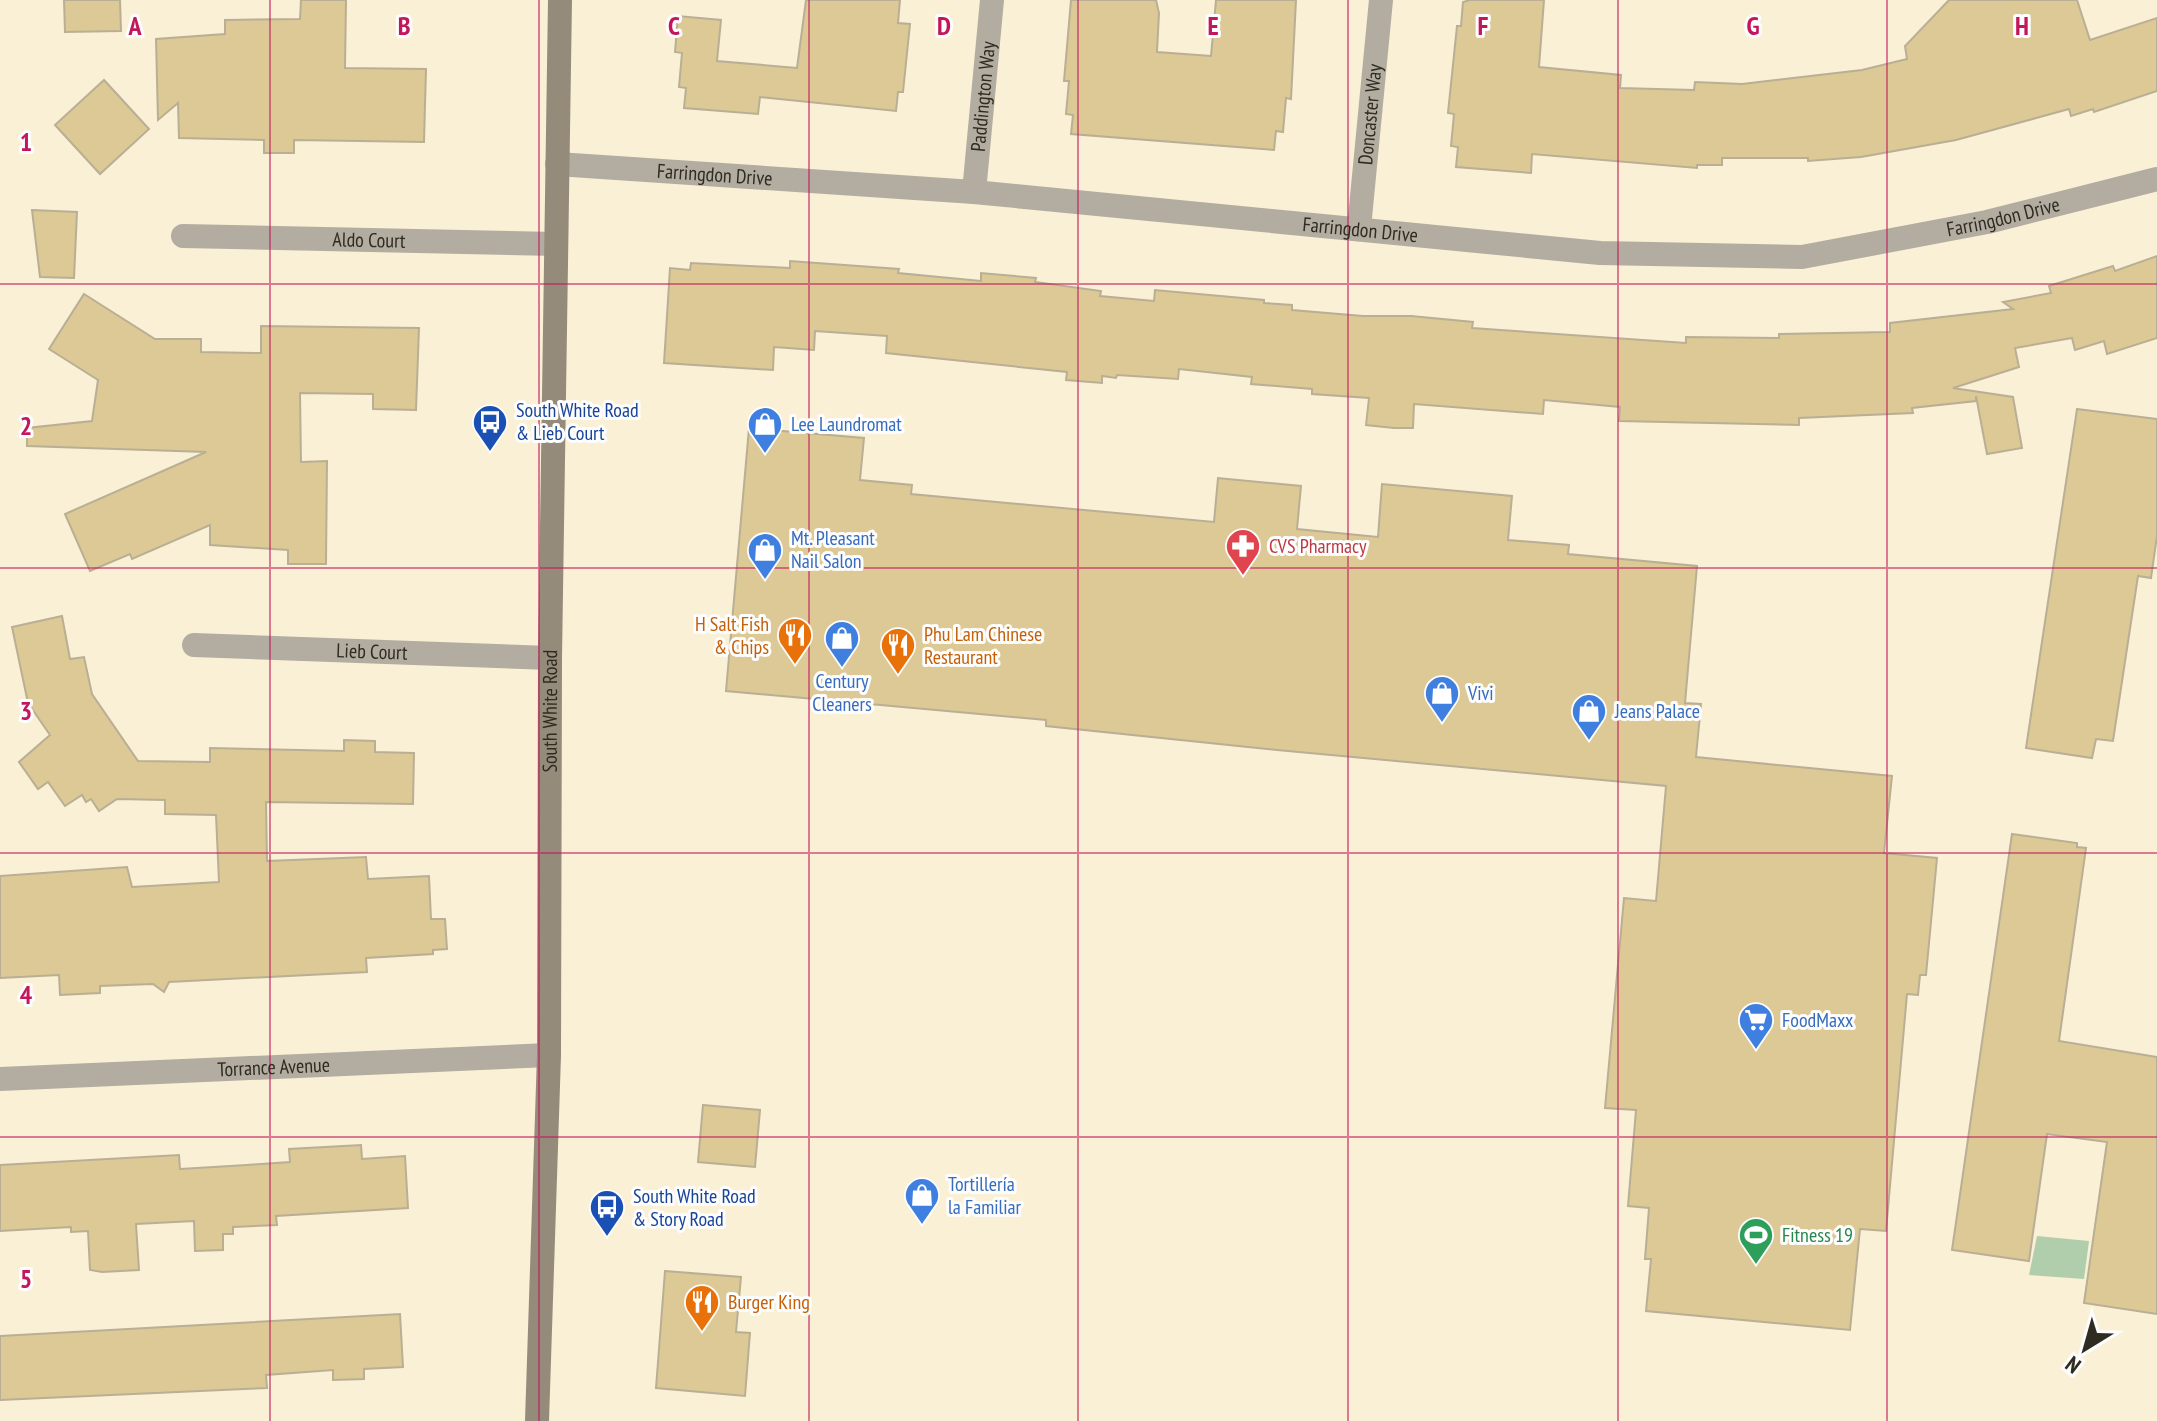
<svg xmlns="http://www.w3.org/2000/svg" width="2157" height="1421" font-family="'PT Sans Narrow',sans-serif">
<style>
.green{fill:#b0ceac}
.building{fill:#dcc995;stroke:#b8af95;stroke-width:2}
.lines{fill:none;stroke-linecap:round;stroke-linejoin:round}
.street{stroke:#b3aca1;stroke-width:24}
.secondary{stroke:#958b7b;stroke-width:24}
.grid{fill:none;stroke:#c2185b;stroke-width:2;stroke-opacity:0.55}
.labels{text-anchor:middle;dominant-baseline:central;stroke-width:6;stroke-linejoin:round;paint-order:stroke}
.street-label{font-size:20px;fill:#2e2b21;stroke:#fdfdfd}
.transit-label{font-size:20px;fill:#164399;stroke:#fdfdfd;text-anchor:start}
.shop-label{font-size:20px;fill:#366cbe;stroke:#fdfdfd;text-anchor:start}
.health-label{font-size:20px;fill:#be3a42;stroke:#fdfdfd;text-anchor:start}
.food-label{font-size:20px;fill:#c56008;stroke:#fdfdfd;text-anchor:start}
.leisure-label{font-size:20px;fill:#27864d;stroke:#fdfdfd;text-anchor:start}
.grid-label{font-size:26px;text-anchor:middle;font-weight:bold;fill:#c2185b;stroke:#fdfdfd;stroke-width:6;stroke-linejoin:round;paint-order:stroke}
</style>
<rect width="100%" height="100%" fill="#faf0d5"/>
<path class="green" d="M 2037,1236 L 2089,1241 L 2084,1279 L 2029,1275 Z"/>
<g class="building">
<path d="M 64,0 L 120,0 L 121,31 L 65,32 Z"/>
<path d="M 301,0 L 346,0 L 345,68 L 426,69 L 424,142 L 294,140 L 294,153 L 264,153 L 264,140 L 179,138 L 178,103 L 158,120 L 156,39 L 225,34 L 225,20 L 300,19 Z"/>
<path d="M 806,0 L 900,0 L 898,23 L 910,24 L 903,92 L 898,92 L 896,111 L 760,97 L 758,114 L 684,108 L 686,88 L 679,87 L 682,53 L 675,52 L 678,16 L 721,20 L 717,61 L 797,68 Z"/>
<path d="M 1071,0 L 1156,0 L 1159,13 L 1157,52 L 1211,56 L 1216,0 L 1296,0 L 1291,99 L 1286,98 L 1283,132 L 1276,131 L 1274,150 L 1071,134 L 1073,115 L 1066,114 L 1069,81 L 1064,81 Z"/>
<path d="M 1470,0 L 1544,0 L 1539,67 L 1621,75 L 1620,88 L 1694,90 L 1695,82 L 1742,84 L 1862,70 L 1907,59 L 1905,46 L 1949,0 L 2077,0 L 2090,40 L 2157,18 L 2157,91 L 2094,112 L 2093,109 L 2071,116 L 2069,109 L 1956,140 L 1861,157 L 1808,161 L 1808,158 L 1722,158 L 1722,165 L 1697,165 L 1697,168 L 1532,154 L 1531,173 L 1456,167 L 1458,147 L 1451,146 L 1454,114 L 1448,113 L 1457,26 L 1461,26 L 1463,2 Z"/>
<path d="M 104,80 L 149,129 L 100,174 L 55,125 Z"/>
<path d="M 32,210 L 77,212 L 74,278 L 40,277 Z"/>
<path d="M 2157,256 L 2157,338 L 2107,354 L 2104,341 L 2075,350 L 2072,338 L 2015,348 L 2019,367 L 1953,388 L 2013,397 L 2022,448 L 1987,454 L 1976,396 L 1976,401 L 1912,408 L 1913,413 L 1799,418 L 1799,425 L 1619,421 L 1620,407 L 1544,400 L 1543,414 L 1414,404 L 1413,428 L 1394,428 L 1366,425 L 1369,398 L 1312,394 L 1312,389 L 1251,384 L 1252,377 L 1179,369 L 1178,379 L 1117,375 L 1116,378 L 1102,376 L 1102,383 L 1066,380 L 1067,372 L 886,353 L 887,336 L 815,331 L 814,350 L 774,347 L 773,370 L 664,363 L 670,268 L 690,270 L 691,263 L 790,268 L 790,261 L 899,269 L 898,273 L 981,281 L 981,273 L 1036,278 L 1035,282 L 1101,291 L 1100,296 L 1154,301 L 1155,290 L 1264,300 L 1264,303 L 1292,305 L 1292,310 L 1363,316 L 1411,316 L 1473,322 L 1472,328 L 1686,343 L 1686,337 L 1779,338 L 1779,334 L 1890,332 L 1890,323 L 2013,309 L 2003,302 L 2051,293 L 2049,286 L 2113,266 L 2115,271 Z"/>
<path d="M 84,294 L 155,339 L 201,339 L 201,352 L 261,353 L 261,326 L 419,328 L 416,410 L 373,409 L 373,394 L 300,393 L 301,462 L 327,461 L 326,564 L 288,564 L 288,550 L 210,545 L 210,525 L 132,559 L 130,554 L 90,571 L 65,514 L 206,452 L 27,446 L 27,428 L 92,421 L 98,380 L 49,349 Z"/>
<path d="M 2077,409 L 2157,419 L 2157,536 L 2151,578 L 2138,576 L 2113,741 L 2096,739 L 2092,758 L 2026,748 Z"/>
<path d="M 749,428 L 864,438 L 860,480 L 912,485 L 911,494 L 1214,522 L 1218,478 L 1301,486 L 1297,529 L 1378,537 L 1382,484 L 1512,496 L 1508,540 L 1569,545 L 1568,554 L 1697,566 L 1685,703 L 1701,704 L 1696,757 L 1892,776 L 1884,853 L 1937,858 L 1926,975 L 1920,975 L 1918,995 L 1907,994 L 1886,1231 L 1860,1229 L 1850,1330 L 1646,1311 L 1651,1259 L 1645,1259 L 1649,1208 L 1628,1206 L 1636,1110 L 1605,1108 L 1624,898 L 1656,901 L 1666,786 L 1277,750 L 1046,726 L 1046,720 L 726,691 Z"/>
<path d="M 62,616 L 70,659 L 84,657 L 92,694 L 138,761 L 210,762 L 210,748 L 344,751 L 344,740 L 375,741 L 375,752 L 414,753 L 413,804 L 266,802 L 267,861 L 366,857 L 368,879 L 429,876 L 431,919 L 445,919 L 447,949 L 433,950 L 433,954 L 366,958 L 367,972 L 169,982 L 164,992 L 153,984 L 100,986 L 100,993 L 60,995 L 59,975 L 0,978 L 0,876 L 127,867 L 132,887 L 219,882 L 216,815 L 165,814 L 165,800 L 117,799 L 99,811 L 91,799 L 86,802 L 82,795 L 65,806 L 48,782 L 38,789 L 19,762 L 50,735 L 28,703 L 12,627 Z"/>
<path d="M 2012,834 L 2077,843 L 2077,847 L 2086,848 L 2059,1041 L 2157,1057 L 2157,1314 L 2084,1303 L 2107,1142 L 2047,1134 L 2029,1261 L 1952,1250 Z"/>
<path d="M 703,1105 L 760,1110 L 755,1167 L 698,1162 Z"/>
<path d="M 361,1145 L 362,1159 L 405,1156 L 408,1208 L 276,1216 L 277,1225 L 233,1227 L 233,1234 L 223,1234 L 223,1250 L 195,1251 L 194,1221 L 136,1224 L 139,1270 L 102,1272 L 90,1270 L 88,1231 L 71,1232 L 71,1227 L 0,1231 L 0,1165 L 179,1155 L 180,1169 L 247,1165 L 290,1162 L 289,1149 Z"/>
<path d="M 665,1271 L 741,1277 L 736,1332 L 750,1333 L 745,1396 L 656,1388 Z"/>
<path d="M 400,1314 L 403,1367 L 364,1369 L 364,1379 L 333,1380 L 333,1370 L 266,1375 L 267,1388 L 0,1400 L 0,1336 Z"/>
</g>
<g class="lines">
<g class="street">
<path id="s1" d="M 557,164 L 974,192 L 1600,253 L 1802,257 L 1987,222 L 2157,179"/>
<path id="s2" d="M 974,192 L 992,0"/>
<path id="s3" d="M 1359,228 L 1381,0"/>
<path id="s4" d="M 183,236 L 556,244"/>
<path id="s5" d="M 194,645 L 550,658"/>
<path id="s6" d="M 0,1079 L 549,1055"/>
</g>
<path class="secondary" id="s7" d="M 537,1421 L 549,1055 L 550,658 L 560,0"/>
</g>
<path class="grid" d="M 270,0 L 270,1421M 539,0 L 539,1421M 809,0 L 809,1421M 1078,0 L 1078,1421M 1348,0 L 1348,1421M 1618,0 L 1618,1421M 1887,0 L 1887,1421M 0,284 L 2157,284M 0,568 L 2157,568M 0,853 L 2157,853M 0,1137 L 2157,1137"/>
<defs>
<g id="bus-pin" transform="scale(1.8)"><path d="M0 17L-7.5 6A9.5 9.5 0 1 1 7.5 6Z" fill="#1a4fb4" stroke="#fdfdfd"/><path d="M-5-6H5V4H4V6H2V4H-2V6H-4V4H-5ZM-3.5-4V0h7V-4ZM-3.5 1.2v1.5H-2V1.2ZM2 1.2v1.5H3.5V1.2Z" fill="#fff"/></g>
<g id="shop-pin" transform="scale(1.8)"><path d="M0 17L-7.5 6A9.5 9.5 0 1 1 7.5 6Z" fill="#3f7fe0" stroke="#fdfdfd"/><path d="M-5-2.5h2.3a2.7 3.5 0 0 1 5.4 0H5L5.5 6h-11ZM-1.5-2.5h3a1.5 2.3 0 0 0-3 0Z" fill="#fff"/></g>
<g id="pharmacy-pin" transform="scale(1.8)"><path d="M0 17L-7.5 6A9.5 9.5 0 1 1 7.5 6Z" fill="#e0444e" stroke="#fdfdfd"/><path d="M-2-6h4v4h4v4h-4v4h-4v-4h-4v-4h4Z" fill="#fff"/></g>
<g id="restaurant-pin" transform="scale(1.8)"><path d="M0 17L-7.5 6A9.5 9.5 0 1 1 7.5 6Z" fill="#e8710a" stroke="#fdfdfd"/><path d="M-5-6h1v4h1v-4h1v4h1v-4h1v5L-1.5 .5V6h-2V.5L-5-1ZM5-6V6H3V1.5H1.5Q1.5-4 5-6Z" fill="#fff"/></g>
<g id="supermarket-pin" transform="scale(1.8)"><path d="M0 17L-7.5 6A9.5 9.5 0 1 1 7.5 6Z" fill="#3f7fe0" stroke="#fdfdfd"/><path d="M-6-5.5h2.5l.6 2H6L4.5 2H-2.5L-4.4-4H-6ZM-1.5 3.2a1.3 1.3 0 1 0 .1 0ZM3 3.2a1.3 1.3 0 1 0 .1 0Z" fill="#fff"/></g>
<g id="stadium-pin" transform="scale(1.8)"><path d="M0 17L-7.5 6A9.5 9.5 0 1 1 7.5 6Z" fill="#2e9e5b" stroke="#fdfdfd"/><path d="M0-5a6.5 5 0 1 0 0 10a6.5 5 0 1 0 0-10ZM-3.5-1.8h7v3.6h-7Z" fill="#fff"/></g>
</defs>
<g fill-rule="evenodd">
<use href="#bus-pin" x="490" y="422"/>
<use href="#shop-pin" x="765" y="424"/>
<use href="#pharmacy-pin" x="1243" y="546"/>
<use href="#shop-pin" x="765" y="550"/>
<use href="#restaurant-pin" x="795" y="635"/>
<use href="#shop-pin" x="842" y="638"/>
<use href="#restaurant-pin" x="898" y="645"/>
<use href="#shop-pin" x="1442" y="693"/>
<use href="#shop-pin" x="1589" y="711"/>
<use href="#supermarket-pin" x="1756" y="1020"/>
<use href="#shop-pin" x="922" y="1195"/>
<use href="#bus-pin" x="607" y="1207"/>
<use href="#stadium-pin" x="1756" y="1235"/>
<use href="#restaurant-pin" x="702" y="1302"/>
</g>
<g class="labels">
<g class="street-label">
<text stroke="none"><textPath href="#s2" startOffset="96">Paddington Way</textPath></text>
<text stroke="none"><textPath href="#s3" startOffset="114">Doncaster Way</textPath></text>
<text stroke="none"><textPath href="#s1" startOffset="158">Farringdon Drive</textPath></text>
<text stroke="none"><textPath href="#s1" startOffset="1454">Farringdon Drive</textPath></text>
<text stroke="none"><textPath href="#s1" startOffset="806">Farringdon Drive</textPath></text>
<text stroke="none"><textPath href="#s4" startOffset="186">Aldo Court</textPath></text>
<text stroke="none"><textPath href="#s5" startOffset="178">Lieb Court</textPath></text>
<text stroke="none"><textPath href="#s7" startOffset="710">South White Road</textPath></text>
<text stroke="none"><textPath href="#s6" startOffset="274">Torrance Avenue</textPath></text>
</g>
<g class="transit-label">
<text x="516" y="410">South White Road<tspan x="516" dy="23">&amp; Lieb Court</tspan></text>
<text x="633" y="1196">South White Road<tspan x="633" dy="23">&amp; Story Road</tspan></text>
</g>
<g class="shop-label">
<text x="791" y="424">Lee Laundromat</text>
<text x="791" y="538">Mt. Pleasant<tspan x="791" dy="23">Nail Salon</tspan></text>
<text x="842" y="681" text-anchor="middle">Century<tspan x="842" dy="23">Cleaners</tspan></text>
<text x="1468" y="693">Vivi</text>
<text x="1615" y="711">Jeans Palace</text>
<text x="1782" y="1020">FoodMaxx</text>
<text x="948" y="1184">Tortillería<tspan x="948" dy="23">la Familiar</tspan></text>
</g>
<g class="health-label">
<text x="1269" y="546">CVS Pharmacy</text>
</g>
<g class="food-label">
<text x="769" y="624" text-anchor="end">H Salt Fish<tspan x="769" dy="23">&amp; Chips</tspan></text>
<text x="924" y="634">Phu Lam Chinese<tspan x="924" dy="23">Restaurant</tspan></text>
<text x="728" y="1302">Burger King</text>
</g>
<g class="leisure-label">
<text x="1782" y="1235">Fitness 19</text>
</g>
</g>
<g class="grid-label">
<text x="135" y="35">A</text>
<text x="404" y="35">B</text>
<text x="674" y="35">C</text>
<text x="944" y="35">D</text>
<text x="1213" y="35">E</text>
<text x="1483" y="35">F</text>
<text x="1753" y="35">G</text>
<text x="2022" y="35">H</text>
<text x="26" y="151">1</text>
<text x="26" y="435">2</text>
<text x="26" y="720">3</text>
<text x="26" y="1004">4</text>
<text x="26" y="1288">5</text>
</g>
<g transform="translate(2085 1349) rotate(217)" stroke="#fdfdfd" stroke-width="6" paint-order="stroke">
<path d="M0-6L14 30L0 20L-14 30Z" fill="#2e2b21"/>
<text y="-12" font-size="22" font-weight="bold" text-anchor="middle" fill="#2e2b21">N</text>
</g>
</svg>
